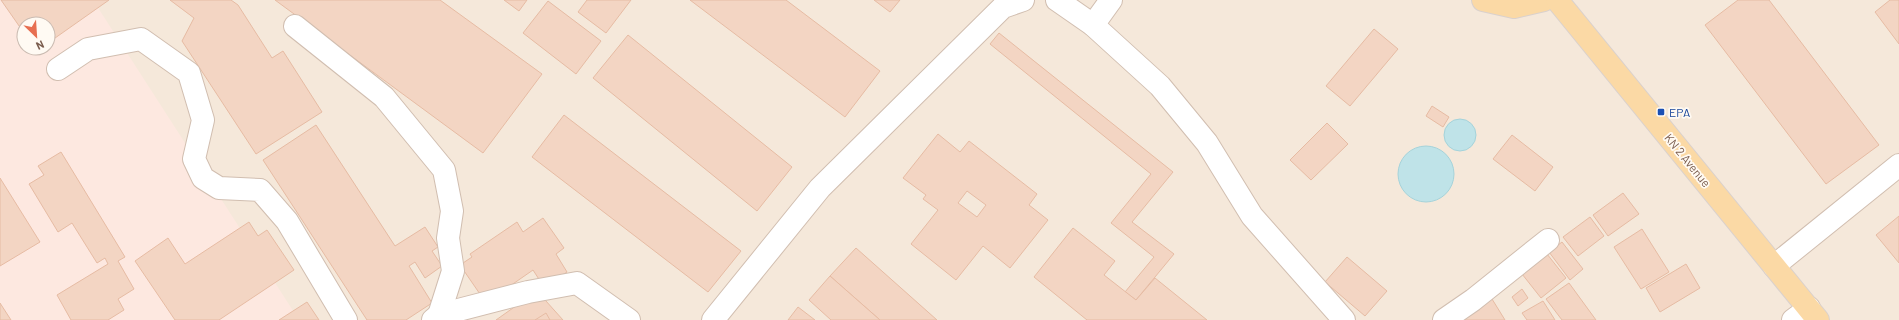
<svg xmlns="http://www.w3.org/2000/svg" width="1899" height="320" font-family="Barlow,sans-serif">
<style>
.residential{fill:#f5e8da;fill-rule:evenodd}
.commercial{fill:#fde8e0;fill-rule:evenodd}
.water{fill:#bfe3e8;stroke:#a5d3da}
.building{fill:#f3d5c3;stroke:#e6bba3;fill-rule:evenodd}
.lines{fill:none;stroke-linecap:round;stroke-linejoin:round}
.minor-casing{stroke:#d1beb0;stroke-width:24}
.major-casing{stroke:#dad1cd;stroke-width:24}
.minor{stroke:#fff;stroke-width:22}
.major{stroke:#fbd9a5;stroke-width:22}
.transit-dot{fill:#1a4fb4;stroke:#fffaf3;stroke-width:1.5}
.labels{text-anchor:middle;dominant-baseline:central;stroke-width:3.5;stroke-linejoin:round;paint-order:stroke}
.transit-label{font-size:12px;fill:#164399;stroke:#fffaf3;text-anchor:start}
.street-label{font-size:12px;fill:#7a5c4d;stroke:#fffaf3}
</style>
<rect width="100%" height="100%" fill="#fdf6ec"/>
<path class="residential" d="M 0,0 L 1899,0 L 1899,320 L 0,320 ZM 24,24 L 48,24 L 48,48 L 24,48 Z"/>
<path class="commercial" d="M 0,0 L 93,0 L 299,320 L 0,320 ZM 24,24 L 48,24 L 48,48 L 24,48 Z"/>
<g class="water">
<circle cx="1460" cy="135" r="16"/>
<circle cx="1426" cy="174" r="28"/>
</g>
<g class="building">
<path d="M 1,0 L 109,0 L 48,43 L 48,24 L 24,24 L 24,33 Z"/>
<path d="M 170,0 L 231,0 L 238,5 L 272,58 L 283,51 L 322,112 L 256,154 L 182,41 L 194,18 Z"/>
<path d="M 275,0 L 440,0 L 542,74 L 483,153 Z"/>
<path d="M 504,0 L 527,0 L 519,11 Z"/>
<path d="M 587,0 L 631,0 L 606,33 L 578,12 Z"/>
<path d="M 690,0 L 786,0 L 880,71 L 845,117 Z"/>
<path d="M 874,0 L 900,0 L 890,12 Z"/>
<path d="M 1738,0 L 1769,0 L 1879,145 L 1826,184 L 1705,25 Z"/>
<path d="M 1890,0 L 1899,0 L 1899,44 L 1875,12 Z"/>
<path d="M 548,1 L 601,41 L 576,74 L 523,33 Z"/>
<path d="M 1374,29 L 1398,49 L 1350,106 L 1326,86 Z"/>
<path d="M 999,33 L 1173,172 L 1132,222 L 1174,254 L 1136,300 L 1125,292 L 1154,257 L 1111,223 L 1151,174 L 990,44 Z"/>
<path d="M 628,35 L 792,167 L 757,211 L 593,78 Z"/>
<path d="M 1432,106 L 1449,117 L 1443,127 L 1426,116 Z"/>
<path d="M 564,115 L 741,251 L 708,292 L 532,157 Z"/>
<path d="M 1327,123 L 1348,144 L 1311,180 L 1290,160 Z"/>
<path d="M 316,125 L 395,246 L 425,227 L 438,247 L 432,251 L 442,266 L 425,278 L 415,262 L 409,266 L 432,303 L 406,320 L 367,320 L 263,160 Z"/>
<path d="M 938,134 L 960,152 L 969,141 L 1037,194 L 1029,205 L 1048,220 L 1010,268 L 983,246 L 956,280 L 911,244 L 938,210 L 923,199 L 926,195 L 903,178 ZM 967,191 L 986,205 L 977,217 L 958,203 Z"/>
<path d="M 1512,135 L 1553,167 L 1535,191 L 1493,159 Z"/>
<path d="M 61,152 L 125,257 L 118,261 L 134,289 L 118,299 L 124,310 L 108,320 L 71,320 L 57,295 L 108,264 L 105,258 L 97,263 L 72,223 L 58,232 L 29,184 L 44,175 L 38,166 Z"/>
<path d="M 0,178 L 40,242 L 0,266 Z"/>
<path d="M 1623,193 L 1639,214 L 1608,236 L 1593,215 Z"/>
<path d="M 1899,216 L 1899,263 L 1876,235 Z"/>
<path d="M 1590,217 L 1604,236 L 1578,256 L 1563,237 Z"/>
<path d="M 543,218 L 564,248 L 556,254 L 567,272 L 544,287 L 533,270 L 497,295 L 482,297 L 460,265 L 472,257 L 470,254 L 517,222 L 523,232 Z"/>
<path d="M 249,222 L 258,236 L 267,230 L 294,270 L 219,320 L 175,320 L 135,261 L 168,238 L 185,264 Z"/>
<path d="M 1073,228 L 1115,261 L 1104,275 L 1136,300 L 1155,278 L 1207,320 L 1087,320 L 1034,277 Z"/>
<path d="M 1642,229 L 1669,272 L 1641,289 L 1614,247 Z"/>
<path d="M 1562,242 L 1583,269 L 1570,280 L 1549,252 Z"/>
<path d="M 856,248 L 937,320 L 880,320 L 830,276 Z"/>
<path d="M 1547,254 L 1566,278 L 1541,298 L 1522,274 Z"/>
<path d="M 1347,257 L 1387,291 L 1365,316 L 1325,282 Z"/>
<path d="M 1686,264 L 1700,288 L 1660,312 L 1646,288 Z"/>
<path d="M 830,276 L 880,320 L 831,320 L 809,300 Z"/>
<path d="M 1569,283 L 1596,320 L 1562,320 L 1546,299 Z"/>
<path d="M 1522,289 L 1528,298 L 1518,306 L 1512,297 Z"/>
<path d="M 537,291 L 563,320 L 496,320 Z"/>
<path d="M 1492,299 L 1505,320 L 1460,320 Z"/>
<path d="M 1543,301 L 1555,320 L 1527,320 L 1522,313 Z"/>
<path d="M 307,302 L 319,320 L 279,320 Z"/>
<path d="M 0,303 L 11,320 L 0,320 Z"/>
<path d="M 798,307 L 815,320 L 788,320 Z"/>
<path d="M 546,313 L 550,320 L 535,320 Z"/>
</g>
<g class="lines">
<g class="minor-casing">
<g id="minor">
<path d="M 1057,0 L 1093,25"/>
<path d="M 1111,0 L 1093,25 L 1160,86 L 1207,143 L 1252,216 L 1344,320"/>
<path d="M 295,26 L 384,97 L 444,170 L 452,211 L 448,238 L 453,271 L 439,315"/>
<path d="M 58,69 L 88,49 L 141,39 L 189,73 L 203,120 L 194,159 L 203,178 L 219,188 L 260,190 L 287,221 L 346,320"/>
<path d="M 1774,266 L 1899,165"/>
<path d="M 433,320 L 439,315 L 528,292 L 577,283 L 629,320"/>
<path d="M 713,320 L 820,188 L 1003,7 L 1023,0"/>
<path d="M 1444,320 L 1473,300 L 1548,240"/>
<path d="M 1793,320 L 1809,308"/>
</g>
</g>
<g class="major-casing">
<g id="major">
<path d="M 1483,0 L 1514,7 L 1544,0"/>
<path d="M 1557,0 L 1818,320"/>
</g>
</g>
<use href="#minor" class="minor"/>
<use href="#major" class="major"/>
</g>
<rect class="transit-dot" x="1657" y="108" width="8" height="8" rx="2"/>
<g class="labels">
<g class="transit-label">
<text x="1669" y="112">EPA</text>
</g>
<g class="street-label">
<text transform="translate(1688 160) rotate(51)">KN 2 Avenue</text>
</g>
</g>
<g transform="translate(36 36) rotate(155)"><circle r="19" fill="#fffaf3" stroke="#cabbb1"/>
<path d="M0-3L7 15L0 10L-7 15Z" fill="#e76f51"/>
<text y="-6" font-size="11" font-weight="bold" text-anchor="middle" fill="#7a5c4d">N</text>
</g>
</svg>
